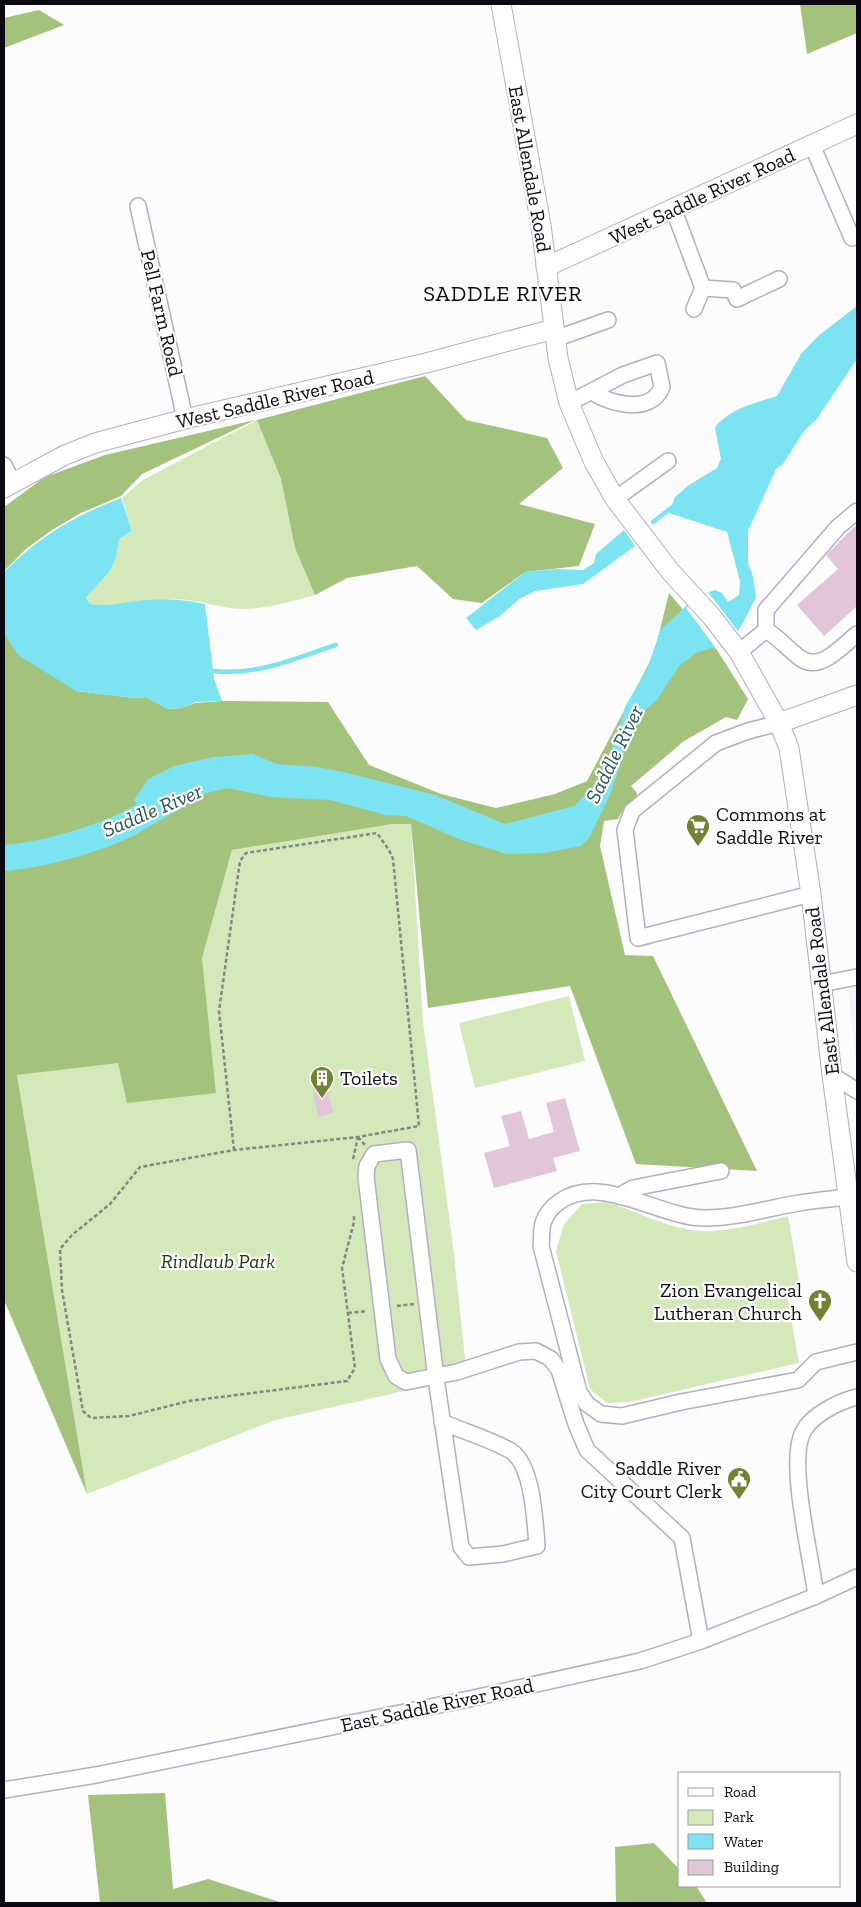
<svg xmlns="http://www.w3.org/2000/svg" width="861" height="1907" font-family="'Zilla Slab',serif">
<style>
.built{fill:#f4effd}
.green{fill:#d3e9ba}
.forest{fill:#a3c27c}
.water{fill:#7be3f1}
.pier{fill:#fcfcfc}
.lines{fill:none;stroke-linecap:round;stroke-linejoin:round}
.stream{stroke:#7be3f1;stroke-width:4.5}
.river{stroke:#7be3f1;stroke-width:26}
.building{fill:#e1c5d8}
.minor-casing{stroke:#b6abc6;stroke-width:18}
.major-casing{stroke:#b6abc6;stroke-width:21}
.path{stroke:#858388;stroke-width:2.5;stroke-dasharray:4 2.5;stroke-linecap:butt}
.minor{stroke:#fff;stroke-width:15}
.major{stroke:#fff;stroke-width:19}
.labels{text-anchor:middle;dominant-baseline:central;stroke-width:4.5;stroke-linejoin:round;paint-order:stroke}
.street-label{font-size:20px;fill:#0d0912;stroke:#fff}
.poi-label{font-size:20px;fill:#0d0912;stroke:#fff;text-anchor:start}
.park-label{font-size:20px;font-style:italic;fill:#253703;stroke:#fff}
.water-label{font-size:21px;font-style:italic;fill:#25545a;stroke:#fff}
.quarter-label{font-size:22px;letter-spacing:1px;fill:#0d0912;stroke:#fff}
</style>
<rect width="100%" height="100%" fill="#fcfcfc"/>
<path class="built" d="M 857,985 L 857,1117 L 857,1070 L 848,988 Z"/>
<g class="green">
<path d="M 257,420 L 281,479 L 295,548 L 315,595 C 292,601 268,609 243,609 C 221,609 200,600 178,599 C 149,597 119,609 90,604 L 86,596 C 108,575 115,571 119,539 L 132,531 L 122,498 L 143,480 Z"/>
<path d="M 393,824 L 411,824 L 423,1022 L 453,1246 L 467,1377 L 275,1420 L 87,1494 L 17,1075 L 119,1062 L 216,1093 L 202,958 L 232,850 Z"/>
<path d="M 569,996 L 585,1061 L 475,1088 L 459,1023 Z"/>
<path d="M 606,1202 C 637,1211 669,1229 701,1231 C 726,1233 764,1222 788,1216 L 800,1286 L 786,1290 L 799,1363 L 629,1402 L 607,1403 L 590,1389 L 556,1251 L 564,1224 L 582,1204 Z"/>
</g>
<g class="forest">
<path d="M 800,4 L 857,4 L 857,33 L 807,54 Z"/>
<path d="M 39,10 L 64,25 L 4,48 L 4,18 Z"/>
<path d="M 425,376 L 466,420 L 547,438 L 563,468 L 519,504 L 595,524 L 579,566 L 525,572 L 482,603 L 453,599 L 417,566 L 347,578 L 315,595 L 295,548 L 281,479 L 257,420 Z"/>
<path d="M 255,420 L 142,474 L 121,496 L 81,513 L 52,530 L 26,549 L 4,571 L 4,507 L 45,477 L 105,455 Z"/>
<path d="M 669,593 L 717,650 L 748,699 L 737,720 L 726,717 L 684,741 L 631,786 L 637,793 L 636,797 L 624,808 L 618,819 L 604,821 L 600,846 L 625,955 L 653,956 L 757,1171 L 636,1164 L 570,986 L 428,1008 L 411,824 L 393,824 L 232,850 L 202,958 L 216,1093 L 127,1103 L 118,1063 L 17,1075 L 87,1494 L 4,1300 L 4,632 L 76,691 L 134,698 L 146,697 L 168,709 L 181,708 L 195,703 L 222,701 L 328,702 L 369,765 L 441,794 L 496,808 L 555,794 L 587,781 L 654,654 Z"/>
<path d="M 165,1793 L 173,1889 L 208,1879 L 283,1903 L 100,1903 L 88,1795 Z"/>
<path d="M 654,1843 L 680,1870 L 680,1886 L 696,1886 L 707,1903 L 616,1903 L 615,1847 Z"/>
</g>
<g class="water">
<path d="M 857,306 L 857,359 L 816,420 L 804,431 L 783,464 L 776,469 L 748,531 L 748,563 L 753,576 L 756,597 L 744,621 L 738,631 L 715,647 L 696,653 L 679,666 L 657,700 L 640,714 L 624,753 L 610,795 L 589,838 L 581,846 L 545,853 L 507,854 L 461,840 L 406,816 L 386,815 L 330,800 L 271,797 L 227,788 L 187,798 L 149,818 L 134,800 L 148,779 L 174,766 L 213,757 L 253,754 L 277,764 L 317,767 L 343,772 L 435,795 L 505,824 L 574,806 L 596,785 L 617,736 L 625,707 L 647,669 L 661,629 L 697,596 L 715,590 L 722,593 L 728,602 L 739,595 L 740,581 L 727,532 L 669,513 L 675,497 L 689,485 L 717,468 L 721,459 L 715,428 C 728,409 756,403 777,396 L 801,354 L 818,336 Z"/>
<path d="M 121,498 L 132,531 L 119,539 C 115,573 108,573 86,597 L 90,604 C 106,607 121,603 137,601 C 161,598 182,599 205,604 L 214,679 L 222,701 L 196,702 L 181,708 L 168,709 L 146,697 L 134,698 L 76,691 L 18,655 L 4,633 L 4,572 C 42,535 72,517 121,498 Z"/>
<path d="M 624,530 L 635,546 L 583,584 L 535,591 L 519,599 L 500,616 L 476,630 L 466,618 L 525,572 L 556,569 L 583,570 L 594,563 L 596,554 Z"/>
</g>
<path class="pier" d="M 708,592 L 738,631 L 715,647 L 686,608 Z"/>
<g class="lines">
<g class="stream">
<path d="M 653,522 L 674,506"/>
<path d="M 214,671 C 257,676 295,658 336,645"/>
</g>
<path class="river" d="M 4,858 C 42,855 96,840 130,823 C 146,814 161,804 177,796"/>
</g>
<g class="building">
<path d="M 857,524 L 857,606 L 824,636 L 797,605 L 838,569 L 826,555 Z"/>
<path d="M 326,1082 L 333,1113 L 318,1117 L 312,1086 Z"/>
<path d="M 565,1098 L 580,1151 L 553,1158 L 557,1171 L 494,1188 L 484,1153 L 510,1146 L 501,1116 L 521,1111 L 529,1139 L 554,1132 L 546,1103 Z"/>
</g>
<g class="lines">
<g class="minor-casing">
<g id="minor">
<path d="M 812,145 L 852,238"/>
<path d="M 138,206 L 185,419"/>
<path d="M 673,208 L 703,288"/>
<path d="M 694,309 L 703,288 L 733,290 L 737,299 L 779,279"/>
<path d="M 555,339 L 608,320"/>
<path d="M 569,403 L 623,375 L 657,363 L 662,387 C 651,415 610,404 592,392"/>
<path d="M 4,465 L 13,483"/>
<path d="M 615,499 L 668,461"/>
<path d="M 766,630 L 766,610 L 838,527 L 857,511"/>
<path d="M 766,630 C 779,638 788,649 800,658 C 820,673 842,646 857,634"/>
<path d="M 739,652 L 766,630"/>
<path d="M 779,723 L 748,731 L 716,743 L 632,811 L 625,830 L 638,938 L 811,894"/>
<path d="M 821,984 L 857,977"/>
<path d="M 832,1075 L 857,1091"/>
<path d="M 619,1196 L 633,1188 L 721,1171"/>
<path d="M 848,1197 C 832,1199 816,1200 799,1203 C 768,1208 738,1218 705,1218 C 659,1218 601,1172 559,1202 C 552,1207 546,1214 543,1223 C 541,1230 542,1239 541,1246 L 579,1392 L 587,1404 L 601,1414 L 622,1416 L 681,1402 L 798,1380 L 816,1362 L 857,1352"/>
<path d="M 442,1422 C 465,1432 490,1439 511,1451 C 533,1465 535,1522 537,1546 L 503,1554 L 469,1557 L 461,1547 L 436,1378 L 408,1150 L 374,1154 L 367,1166 L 366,1177 L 388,1359 L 396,1376 L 406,1382 L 457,1372 L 519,1352 L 536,1351 L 551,1359 L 559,1370 L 576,1424 L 587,1450 L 682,1538 L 701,1641"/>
<path d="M 816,1596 C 812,1560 787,1462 803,1432 C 811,1415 840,1401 857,1397"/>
<path d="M 4,1790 L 96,1775 L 469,1699 L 640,1661 L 701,1641 L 816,1596 L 857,1577"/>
</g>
</g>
<g class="major-casing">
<g id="major">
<path d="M 501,4 L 541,225 L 558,358 L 569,403 L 594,462 L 615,499 L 670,571 L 712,617 L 739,652 L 779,723 L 789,748 L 811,894 L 832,1075 L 857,1262"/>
<path d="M 546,267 L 857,124"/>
<path d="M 4,488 L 65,455 L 95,443 L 185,419 L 426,363 L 554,329"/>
<path d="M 779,723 L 857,695"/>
</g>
</g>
<g class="path">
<path d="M 358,1137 L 365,1145"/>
<path d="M 234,1150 L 219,1011 L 240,861 L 246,853 L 377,833 L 389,850 L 393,859 L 419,1126 L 358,1137 L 234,1150 L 140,1167 L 110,1204 L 72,1235 L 60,1249 L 62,1290 L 83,1411 L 91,1418 L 129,1416 L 189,1401 L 347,1381 L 355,1368 L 342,1268 L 354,1222 L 354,1215"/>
<path d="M 353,1159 L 358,1137"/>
<path d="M 397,1306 L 414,1304"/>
<path d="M 348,1313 L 367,1311"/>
</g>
<use href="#minor" class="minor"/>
<use href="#major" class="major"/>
</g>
<defs>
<g id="supermarket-pin" transform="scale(1.25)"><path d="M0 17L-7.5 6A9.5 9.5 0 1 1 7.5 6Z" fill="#718333" stroke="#fff"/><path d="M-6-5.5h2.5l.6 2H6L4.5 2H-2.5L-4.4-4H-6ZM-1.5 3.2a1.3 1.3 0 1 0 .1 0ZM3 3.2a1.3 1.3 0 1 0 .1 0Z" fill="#fff"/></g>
<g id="building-pin" transform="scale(1.25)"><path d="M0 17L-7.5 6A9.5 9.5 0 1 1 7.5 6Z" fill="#718333" stroke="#fff"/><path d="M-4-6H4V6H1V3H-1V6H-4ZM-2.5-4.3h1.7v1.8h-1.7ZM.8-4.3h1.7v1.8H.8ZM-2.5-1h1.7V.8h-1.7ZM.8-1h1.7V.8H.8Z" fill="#fff"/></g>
<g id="church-pin" transform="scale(1.25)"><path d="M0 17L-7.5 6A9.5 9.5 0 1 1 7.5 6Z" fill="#718333" stroke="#fff"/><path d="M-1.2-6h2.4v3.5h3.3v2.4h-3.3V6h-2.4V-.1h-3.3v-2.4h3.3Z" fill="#fff"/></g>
<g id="civic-pin" transform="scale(1.25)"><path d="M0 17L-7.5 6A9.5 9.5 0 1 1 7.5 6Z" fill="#718333" stroke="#fff"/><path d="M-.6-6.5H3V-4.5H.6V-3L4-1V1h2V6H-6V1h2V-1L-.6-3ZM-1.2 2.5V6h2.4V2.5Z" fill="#fff"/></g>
</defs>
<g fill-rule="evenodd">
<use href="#supermarket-pin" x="698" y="826"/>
<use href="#building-pin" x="322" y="1078"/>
<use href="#church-pin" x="820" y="1301"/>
<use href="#civic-pin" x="739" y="1479"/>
</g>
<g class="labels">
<g class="street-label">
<text transform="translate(530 169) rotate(80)">East Allendale Road</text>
<text transform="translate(702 196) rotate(-25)">West Saddle River Road</text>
<text transform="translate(162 313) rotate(77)">Pell Farm Road</text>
<text transform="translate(275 399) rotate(-13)">West Saddle River Road</text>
<text transform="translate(822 991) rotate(-97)">East Allendale Road</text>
<text transform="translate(437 1705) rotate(-12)">East Saddle River Road</text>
</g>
<g class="poi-label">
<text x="716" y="814">Commons at<tspan x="716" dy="23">Saddle River</tspan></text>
<text x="340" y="1078">Toilets</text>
<text x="802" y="1290" text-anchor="end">Zion Evangelical<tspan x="802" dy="23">Lutheran Church</tspan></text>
<text x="722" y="1468" text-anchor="end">Saddle River<tspan x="722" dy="23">City Court Clerk</tspan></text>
</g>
<g class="park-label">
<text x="218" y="1261">Rindlaub Park</text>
</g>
<g class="water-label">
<text transform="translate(614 754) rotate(-64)">Saddle River</text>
<text transform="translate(152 810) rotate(-23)">Saddle River</text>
</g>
<g class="quarter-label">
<text x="503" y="293">SADDLE RIVER</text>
</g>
</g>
<rect width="861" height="1907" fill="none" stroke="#0d0912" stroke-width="10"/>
<rect x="678" y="1772" width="162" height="115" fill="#ffffff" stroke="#9e9da0"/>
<rect x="688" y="1788" width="25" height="8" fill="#ffffff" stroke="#9e9da0"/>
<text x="724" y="1797" font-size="15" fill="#0d0912">Road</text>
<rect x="688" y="1810" width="25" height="15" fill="#d3e9ba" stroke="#9e9da0"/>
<text x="724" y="1822" font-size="15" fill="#0d0912">Park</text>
<rect x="688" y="1834" width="25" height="15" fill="#7be3f1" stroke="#9e9da0"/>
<text x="724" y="1847" font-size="15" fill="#0d0912">Water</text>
<rect x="688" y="1860" width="25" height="15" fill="#e1c5d8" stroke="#9e9da0"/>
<text x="724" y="1872" font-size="15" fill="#0d0912">Building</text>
</svg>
